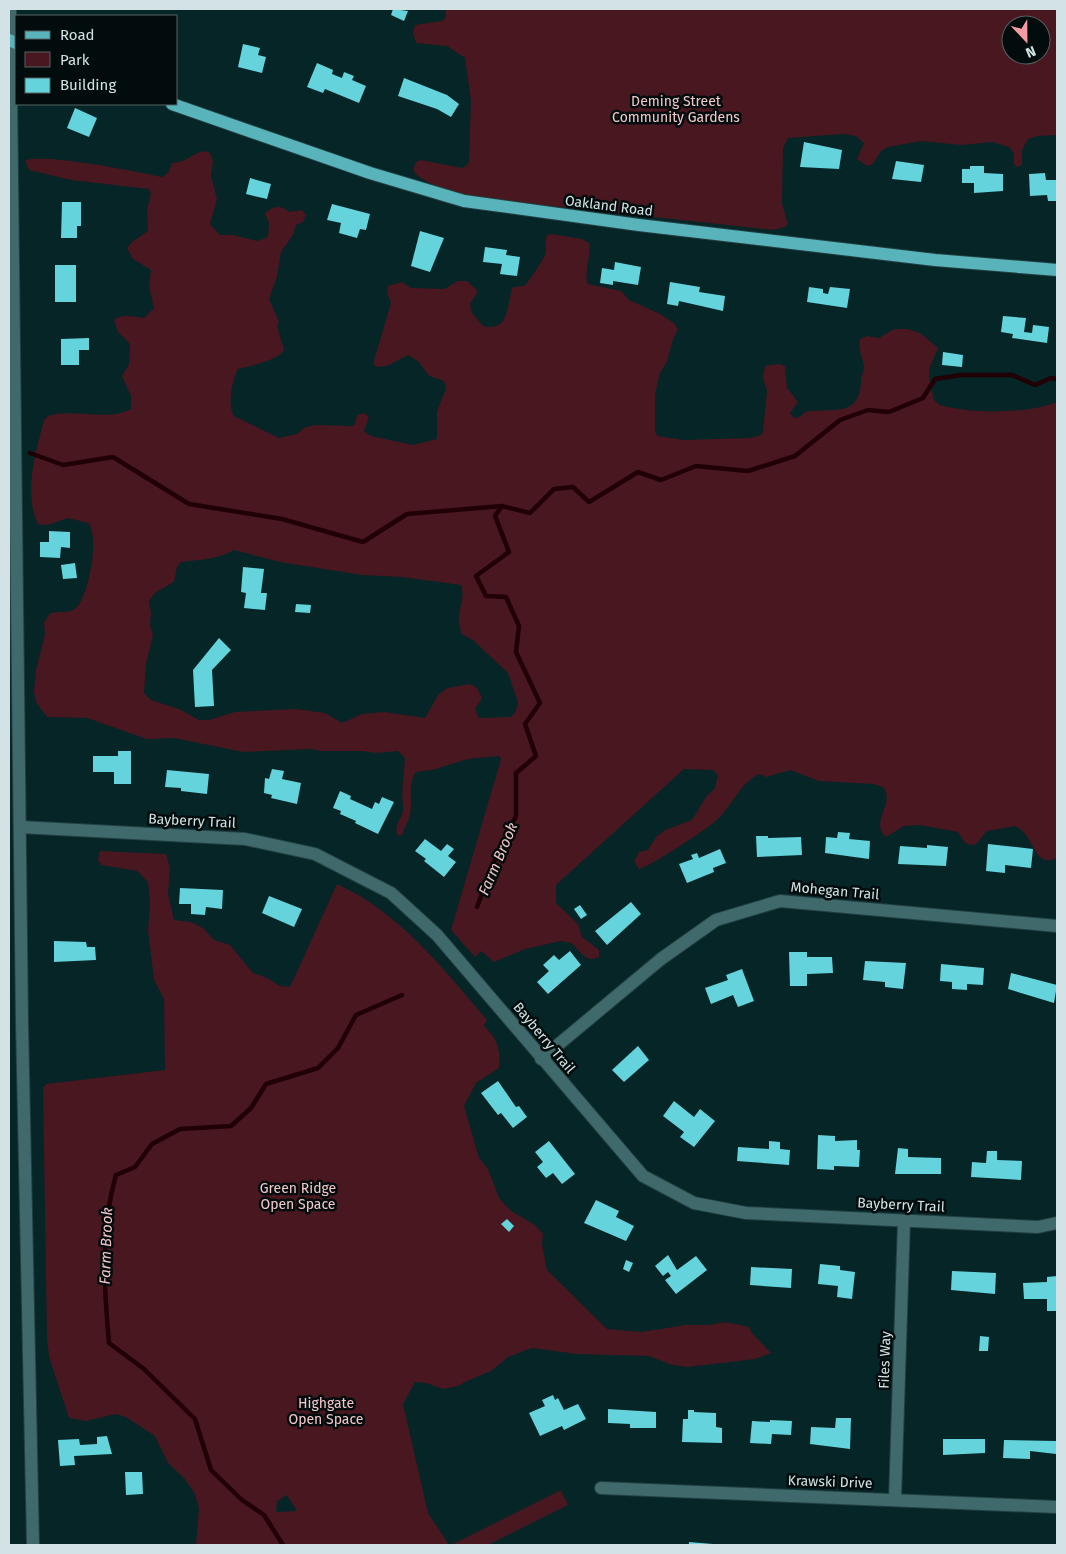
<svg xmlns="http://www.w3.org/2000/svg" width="1066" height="1554" font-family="'Fira Sans',sans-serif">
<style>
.green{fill:#48171f;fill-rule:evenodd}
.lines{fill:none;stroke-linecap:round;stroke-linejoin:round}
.stream{stroke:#210005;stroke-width:4.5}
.building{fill:#64d3dc}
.minor-casing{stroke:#224042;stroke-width:14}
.major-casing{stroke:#224042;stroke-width:14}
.minor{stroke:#40696c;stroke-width:12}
.major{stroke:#58b3ba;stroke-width:12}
.labels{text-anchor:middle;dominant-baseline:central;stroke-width:5;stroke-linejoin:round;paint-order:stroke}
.park-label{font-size:14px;fill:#f5c7ca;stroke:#020c0d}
.street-label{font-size:14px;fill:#d3e3e5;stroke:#020c0d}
.water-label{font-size:15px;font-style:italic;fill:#f1c3c6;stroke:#020c0d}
</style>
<rect width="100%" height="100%" fill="#052527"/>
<g class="green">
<path d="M 446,9 L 1057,9 L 1057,135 L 1038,136 L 1028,139 L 1022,150 L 1022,165 L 1017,167 L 1014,164 L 1014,153 L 1009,147 L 992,142 L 961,145 L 921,141 L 888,147 L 881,151 L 873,164 L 867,166 L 857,159 L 864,143 L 856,136 L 843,134 L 788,138 L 783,148 L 782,204 L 788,224 L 785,227 L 774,230 L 469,197 C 455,192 419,183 413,170 L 416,162 L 421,160 L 462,168 L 466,166 L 469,162 L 471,101 L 465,58 L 447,46 L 416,43 L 413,33 L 415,25 L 442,21 L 446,17 ZM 1011,25 L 1041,25 L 1041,55 L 1011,55 Z"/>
<path d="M 206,151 L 210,153 L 213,161 L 211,176 L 217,199 L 210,224 L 220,235 L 233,235 L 257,241 L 268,237 L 269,223 L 265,214 C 272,205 282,205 289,212 L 302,210 L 306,215 L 303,222 L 296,225 L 293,235 L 281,252 L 277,277 L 269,299 L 279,322 L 277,326 L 284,350 C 279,360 250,366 238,369 C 232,380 227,406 234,416 L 279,438 L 297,434 L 304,428 L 314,425 L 352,426 L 355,424 L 357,415 L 364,413 L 369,417 L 364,431 L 371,436 L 413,445 L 437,439 L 437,411 L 446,389 L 444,381 L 429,376 L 419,362 L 408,355 L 387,366 L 377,367 L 373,364 L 391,303 L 387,293 L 388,286 L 402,282 L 411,288 L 444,289 L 458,281 L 467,281 L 478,291 L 470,304 L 472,313 L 483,326 C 512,333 506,300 513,287 L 524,286 C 528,283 543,260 545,255 C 547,248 544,242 547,235 L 552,234 L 582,239 L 589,243 C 592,256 583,273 588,284 L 621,291 L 629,300 L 660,314 L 674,323 L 678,329 L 673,339 L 667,362 L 660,373 L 655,394 L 655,432 L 658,436 L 683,440 L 751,438 L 761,435 L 763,431 L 767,391 L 763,378 L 765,366 L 779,364 L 785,366 L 787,388 L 798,402 L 790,413 L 794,418 L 800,417 L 805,412 C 830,407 860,419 861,381 C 861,376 864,371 864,366 C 862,356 858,350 860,339 L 867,336 L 879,338 L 894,329 L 907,329 L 920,333 L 938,348 L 930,367 L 929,378 L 934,400 L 940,405 C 971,414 1027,414 1057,402 L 1057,858 C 1032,869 1036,835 1015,826 L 987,831 C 979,839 978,849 965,843 L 958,832 L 920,825 L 904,826 L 886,837 C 869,823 896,802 883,787 L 873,784 L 819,781 L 790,770 L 766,777 L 759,774 C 740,783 732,806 717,820 C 709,828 646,869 639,869 L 634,862 L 639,852 L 648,850 L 656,837 L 665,830 L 692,820 L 706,797 L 715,788 L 718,775 L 713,770 L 684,769 L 556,885 L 556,903 L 578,924 L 582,937 L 599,950 L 599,957 C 585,964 580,950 571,943 L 561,941 L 525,949 L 494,962 L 481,951 L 475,957 L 451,930 L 501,759 L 499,756 L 468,759 L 432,770 L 416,772 C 407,785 413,801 410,815 C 408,822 404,827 403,834 L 398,836 C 392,825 405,817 403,806 C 401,787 404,776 405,758 L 398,751 L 376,753 L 361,751 L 321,751 L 311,749 L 243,752 L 174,738 L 147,739 L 87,718 L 47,717 L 36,702 L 34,692 L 36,670 L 45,634 L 44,623 L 50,613 C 58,611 70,614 76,608 C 89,596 100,535 88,523 L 68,518 L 48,525 L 38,524 C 23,493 36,451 44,420 L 48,416 C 74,408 106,422 131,409 L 131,396 L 122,376 L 129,364 L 130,344 L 118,332 L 114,320 C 122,313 135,317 144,318 L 154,308 L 149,287 L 151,270 L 133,259 L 127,248 L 132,242 L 148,231 L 147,210 L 151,194 L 149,189 L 71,180 L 29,170 L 25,161 C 38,152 141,172 162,177 L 168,173 L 172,163 C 186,163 193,152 206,151 ZM 234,550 L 280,562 L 362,575 L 402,577 L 461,585 C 467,603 453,611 462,634 L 474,641 L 508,673 L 518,702 L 516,711 L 511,717 L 479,718 L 475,709 L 482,698 L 477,688 L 470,684 L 447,688 L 438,695 L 425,718 L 384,712 L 362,714 L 342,723 L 325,713 L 296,709 L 235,712 L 209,720 L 199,720 L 179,709 L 151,700 L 144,693 L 146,664 L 153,635 L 150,625 L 151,613 L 149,601 L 156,592 L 174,582 L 177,567 L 181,562 C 199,560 219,559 234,550 Z"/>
<path d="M 100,851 L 166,854 L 170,868 L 168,894 L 174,920 L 191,922 L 203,928 L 214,940 L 230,945 L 253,973 L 267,978 L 280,986 L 290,987 L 337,884 C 400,913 443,968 487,1020 L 484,1026 C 497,1038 501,1050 499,1068 L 476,1083 L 464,1106 L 479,1158 L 488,1169 L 499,1198 L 511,1211 L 535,1225 L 543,1234 L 542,1244 L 547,1270 L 607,1329 L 641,1332 L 686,1325 L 710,1325 L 725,1322 L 749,1327 L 752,1333 L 771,1353 L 755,1359 L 688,1367 L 672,1365 L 649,1356 L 577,1354 L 532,1348 L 508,1357 L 491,1371 L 467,1381 L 458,1386 L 443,1389 L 426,1383 L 415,1382 L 403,1404 L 428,1513 L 449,1545 L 196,1545 L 199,1509 L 195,1494 L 184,1478 L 168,1463 L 155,1436 L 126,1417 L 116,1414 L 86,1421 L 69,1418 L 49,1357 L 47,1337 L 43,1088 L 46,1084 L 165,1070 L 164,999 L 154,980 L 148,930 L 150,903 L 148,882 L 137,871 L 101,865 L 98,860 ZM 287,1495 L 297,1511 L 276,1512 L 277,1501 Z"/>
<path d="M 561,1490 L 568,1505 L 488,1545 L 451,1545 Z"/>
</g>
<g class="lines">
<g class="stream">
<path d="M 30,453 L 63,465 L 113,457 L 189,504 L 282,519 L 363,542 L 407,514 L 502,506"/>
<path d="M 477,907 L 493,864 L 516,816 L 516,773 L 536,756 L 525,724 L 540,703 L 516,652 L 519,626 L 506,597 L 486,596 L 476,576 L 509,552 L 495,516 L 502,506 L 530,513 L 554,489 L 573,487 L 589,502 L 638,472 L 661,480 L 696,466 L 748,471 L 795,456 L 840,420 L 868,410 L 889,412 L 923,398 L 935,379 L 961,375 L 1012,375 L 1035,385 L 1051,378 L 1057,379"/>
<path d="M 283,1545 L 264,1515 L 242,1500 L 211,1470 L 195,1419 L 144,1369 L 109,1343 C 104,1287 100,1230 116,1175 L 135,1167 L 152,1144 L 180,1129 L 231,1126 L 251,1108 L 266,1084 L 318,1068 L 338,1048 L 356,1015 L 402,995"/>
</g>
</g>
<g class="building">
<path d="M 393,9 L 408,11 L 404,21 L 391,15 Z"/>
<path d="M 243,44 L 260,48 L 258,55 L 266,57 L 262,73 L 238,67 Z"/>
<path d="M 317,63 L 333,70 L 332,74 L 342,78 L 344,72 L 354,76 L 352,80 L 366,86 L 359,103 L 325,89 L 323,93 L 307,87 Z"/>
<path d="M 404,78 L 447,95 L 459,104 L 451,117 L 437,109 L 398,96 Z"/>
<path d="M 75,108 L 97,118 L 89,137 L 67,128 Z"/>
<path d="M 804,142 L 842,150 L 839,169 L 800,167 Z"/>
<path d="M 896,161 L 924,165 L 921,182 L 892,179 Z"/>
<path d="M 970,166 L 984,166 L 984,173 L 1003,174 L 1003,191 L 974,193 L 974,183 L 962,183 L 962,169 L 970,169 Z"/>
<path d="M 1045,173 L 1046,180 L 1057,180 L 1057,201 L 1048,201 L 1047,195 L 1030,196 L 1029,174 Z"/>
<path d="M 250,178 L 271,184 L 267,199 L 246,194 Z"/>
<path d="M 62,202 L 81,202 L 81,226 L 77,226 L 77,238 L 61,238 Z"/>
<path d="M 332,204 L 370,214 L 366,230 L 360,229 L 357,238 L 339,233 L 341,223 L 327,220 Z"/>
<path d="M 420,231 L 444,238 L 430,272 L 411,266 Z"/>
<path d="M 485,247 L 507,250 L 506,255 L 520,257 L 517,276 L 500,274 L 502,264 L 483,262 Z"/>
<path d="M 615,262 L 641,267 L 638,285 L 613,281 L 613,285 L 600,283 L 602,268 L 614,270 Z"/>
<rect x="55" y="265" width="21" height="37"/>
<path d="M 670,282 L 700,287 L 699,292 L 725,296 L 723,311 L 679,301 L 678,306 L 667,304 Z"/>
<path d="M 809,287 L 823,289 L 823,293 L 828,294 L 830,287 L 850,289 L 847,308 L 807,302 Z"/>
<path d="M 1003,316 L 1026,318 L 1024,332 L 1032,333 L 1033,325 L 1049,327 L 1047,343 L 1012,338 L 1013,334 L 1001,332 Z"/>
<path d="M 89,338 L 89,350 L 79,350 L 79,365 L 61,365 L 61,339 Z"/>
<path d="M 943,352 L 963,355 L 962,367 L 942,365 Z"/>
<path d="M 49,531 L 70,532 L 70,548 L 61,547 L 60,558 L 40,557 L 40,542 L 49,542 Z"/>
<path d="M 75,563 L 77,578 L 63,579 L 61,565 Z"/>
<path d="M 243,567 L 264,569 L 261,593 L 267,593 L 265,610 L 244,608 L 246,593 L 241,592 Z"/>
<path d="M 296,604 L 311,605 L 310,613 L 295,612 Z"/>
<path d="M 219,638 L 231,650 L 212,670 L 214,706 L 195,707 L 193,670 Z"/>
<path d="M 118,751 L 131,751 L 131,784 L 114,784 L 114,772 L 93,772 L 93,756 L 118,756 Z"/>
<path d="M 272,769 L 284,771 L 282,779 L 301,783 L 297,804 L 271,798 L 272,795 L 264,793 L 265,778 L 269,779 Z"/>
<path d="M 167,770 L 209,774 L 207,794 L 181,791 L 181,788 L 165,787 Z"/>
<path d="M 340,791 L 351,796 L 350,799 L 372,809 L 375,802 L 379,804 L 382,797 L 394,802 L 378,834 L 355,823 L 356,821 L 340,814 L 341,811 L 333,808 Z"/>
<path d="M 838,832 L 850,833 L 849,839 L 870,841 L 869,859 L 825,853 L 826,837 L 837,838 Z"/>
<path d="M 756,836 L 768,836 L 768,838 L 801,837 L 802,855 L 757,857 Z"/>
<path d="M 425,839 L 441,851 L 447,844 L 454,849 L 448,856 L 456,862 L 444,877 L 424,861 L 426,859 L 415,851 Z"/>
<path d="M 988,844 L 1033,849 L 1031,868 L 1005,865 L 1005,873 L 986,871 Z"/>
<path d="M 927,845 L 948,847 L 946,866 L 898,864 L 900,846 L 927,848 Z"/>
<path d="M 720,849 L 726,863 L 713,868 L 714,872 L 687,883 L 679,864 L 693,859 L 691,855 L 697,853 L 699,858 Z"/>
<path d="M 180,888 L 223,890 L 222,909 L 206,907 L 205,915 L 191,914 L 191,904 L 179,904 Z"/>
<path d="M 269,896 L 302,909 L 294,927 L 262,913 Z"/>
<path d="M 631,902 L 641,914 L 607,945 L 595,931 Z"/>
<path d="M 580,905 L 587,915 L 581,919 L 574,909 Z"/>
<path d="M 54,941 L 86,942 L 87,947 L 95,947 L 96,960 L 54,962 Z"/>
<path d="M 570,951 L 581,965 L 548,994 L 537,982 L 549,971 L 543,965 L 554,955 L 559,960 Z"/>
<path d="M 789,952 L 807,952 L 807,957 L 832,957 L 833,973 L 807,974 L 807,986 L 790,986 Z"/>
<path d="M 865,961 L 906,963 L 903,989 L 885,987 L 885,982 L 863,980 Z"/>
<path d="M 941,964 L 984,968 L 983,985 L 967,984 L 967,990 L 952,989 L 952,982 L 940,981 Z"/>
<path d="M 742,969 L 754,1001 L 738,1007 L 733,995 L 711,1004 L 705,988 L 728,980 L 726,975 Z"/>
<path d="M 1011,973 L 1057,985 L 1054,1003 L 1008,989 Z"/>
<path d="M 638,1046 L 649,1060 L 624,1082 L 612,1070 Z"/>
<path d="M 498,1081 L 516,1107 L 519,1106 L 527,1117 L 513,1128 L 501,1113 L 498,1115 L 481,1093 Z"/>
<path d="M 674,1101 L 694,1117 L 700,1109 L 715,1121 L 694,1147 L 680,1137 L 684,1132 L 663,1116 Z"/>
<path d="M 818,1135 L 835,1136 L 835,1141 L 857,1140 L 857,1150 L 860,1150 L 859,1167 L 834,1166 L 834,1170 L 817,1169 Z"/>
<path d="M 549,1141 L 575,1174 L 562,1184 L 553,1173 L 546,1178 L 537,1167 L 543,1162 L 535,1152 Z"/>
<path d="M 769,1141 L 780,1142 L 780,1149 L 790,1150 L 789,1165 L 737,1161 L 738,1147 L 769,1149 Z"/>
<path d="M 898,1148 L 908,1149 L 908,1157 L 941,1158 L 941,1174 L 895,1174 Z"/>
<path d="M 987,1151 L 997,1151 L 997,1160 L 1022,1161 L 1021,1180 L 971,1177 L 972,1162 L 986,1163 Z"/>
<path d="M 596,1200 L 619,1211 L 616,1217 L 634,1226 L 626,1241 L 584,1223 Z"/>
<path d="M 507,1219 L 514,1226 L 509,1232 L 501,1224 Z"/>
<path d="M 668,1255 L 677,1270 L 696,1256 L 707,1270 L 676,1294 L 665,1280 L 671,1276 L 668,1272 L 663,1276 L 655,1266 Z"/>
<path d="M 626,1260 L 633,1263 L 629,1272 L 623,1269 Z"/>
<path d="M 820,1264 L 840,1266 L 840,1270 L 855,1272 L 852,1299 L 837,1297 L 838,1286 L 818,1284 Z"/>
<path d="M 751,1267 L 792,1269 L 791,1288 L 750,1285 Z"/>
<path d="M 952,1271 L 996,1273 L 995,1294 L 951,1290 Z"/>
<path d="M 1057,1276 L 1057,1311 L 1047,1311 L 1047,1299 L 1024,1299 L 1023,1283 L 1047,1282 L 1047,1277 Z"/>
<path d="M 980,1336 L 989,1337 L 988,1351 L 979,1351 Z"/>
<path d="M 553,1395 L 555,1400 L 558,1398 L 564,1410 L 578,1404 L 586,1419 L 564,1430 L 562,1426 L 540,1436 L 529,1413 L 545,1406 L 542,1400 Z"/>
<path d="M 608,1409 L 656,1412 L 656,1428 L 630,1428 L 630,1424 L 608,1423 Z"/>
<path d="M 688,1410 L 694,1410 L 694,1412 L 716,1413 L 716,1427 L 722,1428 L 722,1443 L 682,1442 L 683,1419 L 688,1419 Z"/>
<path d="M 836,1418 L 851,1418 L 850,1449 L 810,1444 L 811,1427 L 835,1428 Z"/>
<path d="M 770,1420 L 792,1421 L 791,1435 L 772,1434 L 771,1444 L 750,1443 L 752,1421 L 770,1422 Z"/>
<path d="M 107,1436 L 112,1454 L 74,1456 L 75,1465 L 60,1466 L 58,1440 L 79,1439 L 80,1445 L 97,1444 L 97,1437 Z"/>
<path d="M 943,1439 L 985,1439 L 985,1453 L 943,1455 Z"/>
<path d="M 1004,1440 L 1057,1441 L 1056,1454 L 1030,1451 L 1030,1459 L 1003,1458 Z"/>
<path d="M 125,1472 L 142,1472 L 143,1494 L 126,1495 Z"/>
<path d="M 689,1542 L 713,1544 L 713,1545 L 689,1545 Z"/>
</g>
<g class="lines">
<g class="minor-casing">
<g id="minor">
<path d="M 10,9 L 22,1023 L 33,1545"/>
<path d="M 20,827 L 245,839 L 315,854 L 391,893 L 437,935 L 643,1176 L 694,1203 L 746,1213 L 1038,1227 L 1057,1223"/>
<path d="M 541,1059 L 661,959 L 716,920 L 780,901 L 1057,926"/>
<path d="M 601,1488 L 1057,1507"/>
<path d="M 895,1499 L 904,1221"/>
</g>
</g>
<g class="major-casing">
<g id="major">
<path d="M 9,40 L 16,43"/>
<path d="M 172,104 L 370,173 L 464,201 L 639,225 L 935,260 L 1057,270"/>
</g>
</g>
<use href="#minor" class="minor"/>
<use href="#major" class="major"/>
</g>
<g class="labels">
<g class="park-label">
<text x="676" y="101">Deming Street<tspan x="676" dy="16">Community Gardens</tspan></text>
<text x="298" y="1188">Green Ridge<tspan x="298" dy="16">Open Space</tspan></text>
<text x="326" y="1403">Highgate<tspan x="326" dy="16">Open Space</tspan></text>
</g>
<g class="street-label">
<text transform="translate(609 206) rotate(7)">Oakland Road</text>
<text transform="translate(192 821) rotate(3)">Bayberry Trail</text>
<text transform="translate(835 891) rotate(5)">Mohegan Trail</text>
<text transform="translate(544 1038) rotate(50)">Bayberry Trail</text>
<text transform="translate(901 1205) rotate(3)">Bayberry Trail</text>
<text transform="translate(885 1360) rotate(-88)">Files Way</text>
<text transform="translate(830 1482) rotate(2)">Krawski Drive</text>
</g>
<g class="water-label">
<text transform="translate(498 859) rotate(-67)">Farm Brook</text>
<text transform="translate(106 1246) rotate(-88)">Farm Brook</text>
</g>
</g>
<rect width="1066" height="1554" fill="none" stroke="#d3e3e5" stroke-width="20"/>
<rect x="15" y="15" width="162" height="90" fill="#020c0d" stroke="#566263"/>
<rect x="25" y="31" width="25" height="8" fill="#58b3ba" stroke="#566263"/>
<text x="60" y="40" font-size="15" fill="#d3e3e5">Road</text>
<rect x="25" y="52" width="25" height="15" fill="#48171f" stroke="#566263"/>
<text x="60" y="65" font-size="15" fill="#d3e3e5">Park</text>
<rect x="25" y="78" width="25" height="15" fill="#64d3dc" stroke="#566263"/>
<text x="60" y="90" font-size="15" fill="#d3e3e5">Building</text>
<g transform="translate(1026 40) rotate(158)"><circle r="24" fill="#020c0d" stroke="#566263"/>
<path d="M0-4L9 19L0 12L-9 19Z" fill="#f49aa2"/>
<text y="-8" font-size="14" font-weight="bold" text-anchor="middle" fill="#d3e3e5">N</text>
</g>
</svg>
